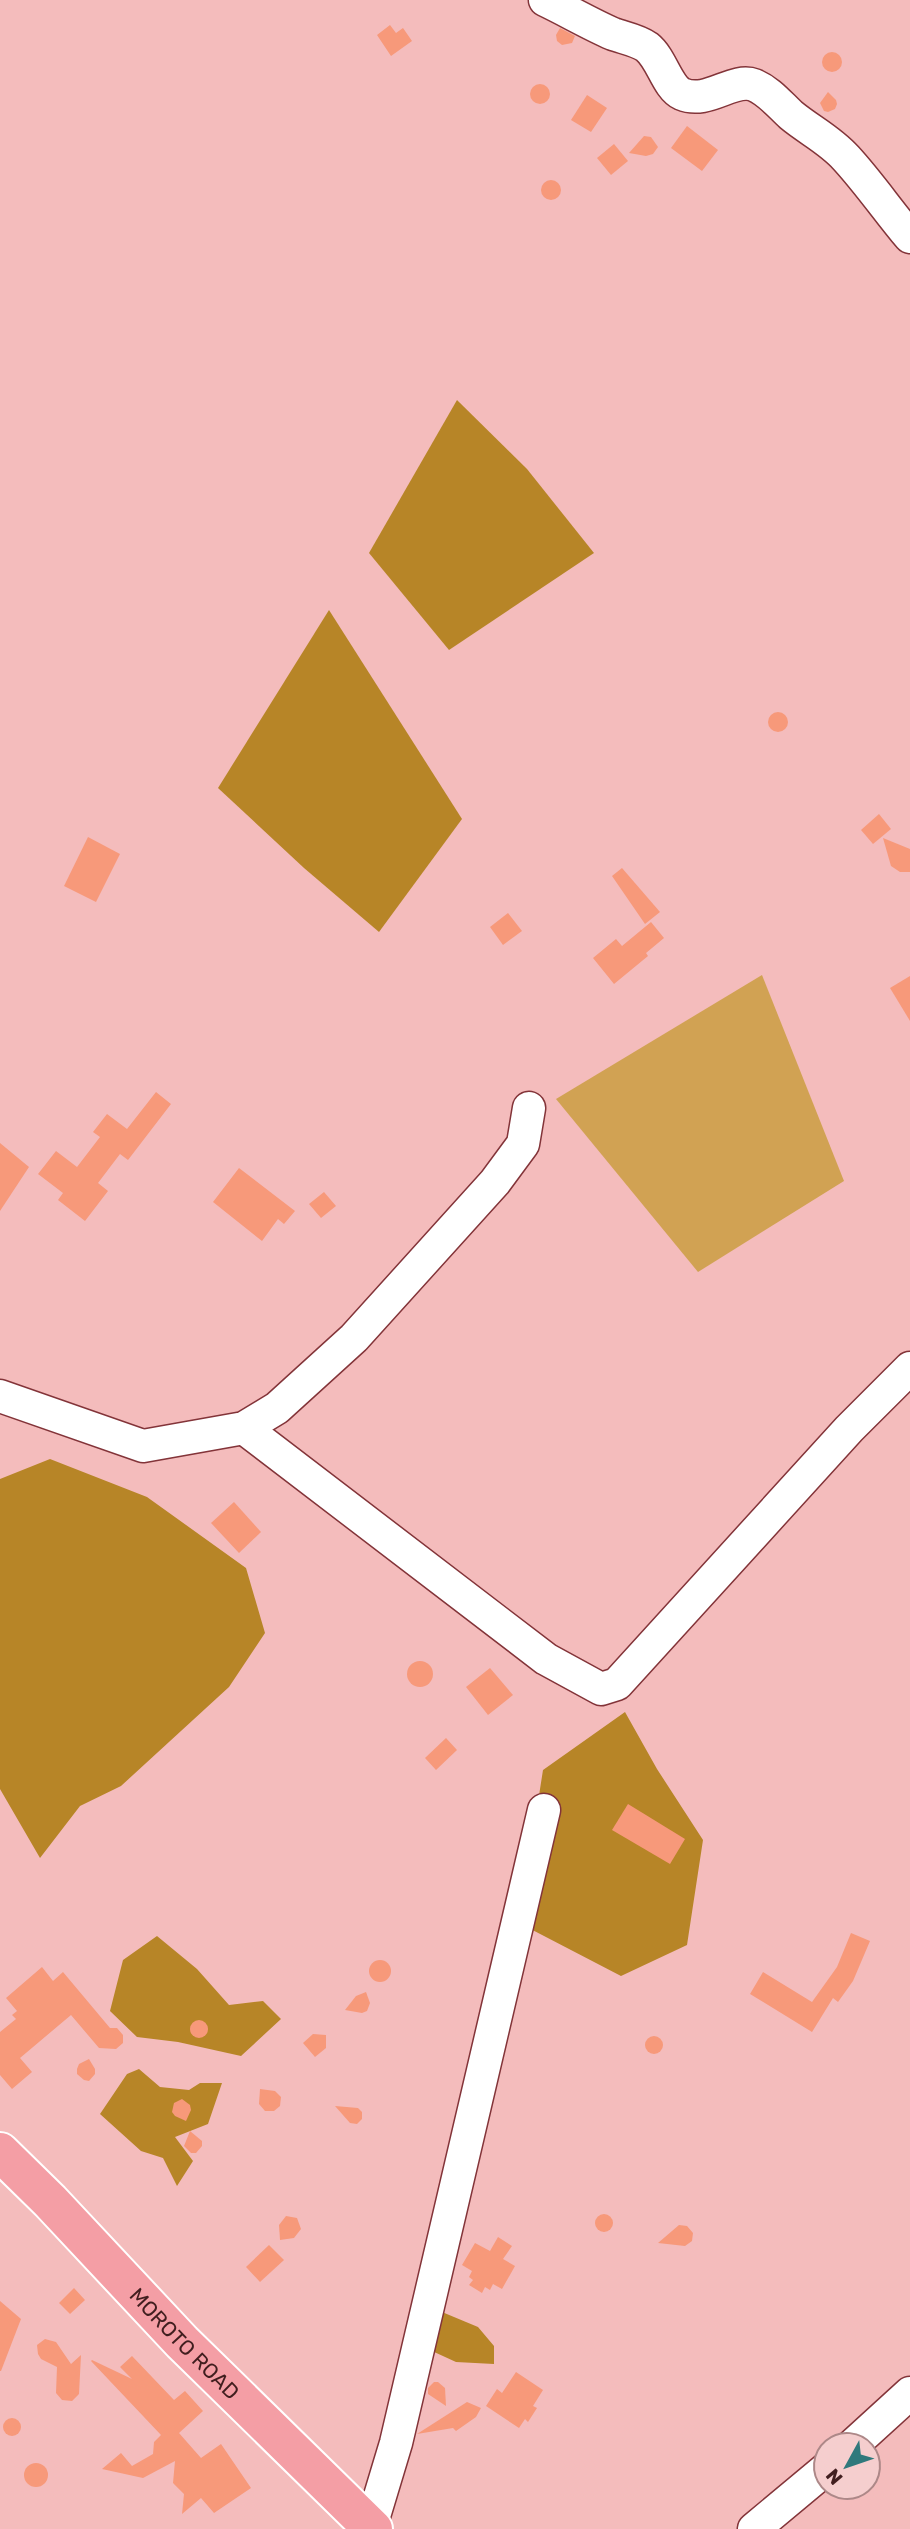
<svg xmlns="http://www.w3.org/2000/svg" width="910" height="2529" font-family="Rubik,sans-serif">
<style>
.green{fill:#d1a253}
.forest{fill:#b78527}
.building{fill:#f7997a}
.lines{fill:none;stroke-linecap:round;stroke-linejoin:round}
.minor-casing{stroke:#833439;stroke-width:35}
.major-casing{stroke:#fff;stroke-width:42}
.minor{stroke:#fff;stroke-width:32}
.major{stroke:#f49ea5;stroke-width:38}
.labels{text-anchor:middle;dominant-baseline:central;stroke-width:5;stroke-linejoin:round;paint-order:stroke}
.street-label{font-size:21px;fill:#411e1f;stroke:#f5cece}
</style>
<rect width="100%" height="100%" fill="#f4bcbc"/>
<path class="green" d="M 762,975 L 844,1181 L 698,1272 L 556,1099 Z"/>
<g class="forest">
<path d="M 457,400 L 527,469 L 594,553 L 449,650 L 369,553 Z"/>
<path d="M 329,610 L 462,819 L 379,932 L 304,868 L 218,788 Z"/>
<path d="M 50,1459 L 147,1497 L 246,1568 L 265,1633 L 229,1687 L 121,1786 L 80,1806 L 40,1858 L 0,1789 L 0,1479 Z"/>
<path d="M 625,1712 L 657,1769 L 703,1840 L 687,1945 L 621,1976 L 519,1923 L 543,1770 Z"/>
<path d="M 157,1936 L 197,1969 L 229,2005 L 263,2001 L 281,2019 L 241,2056 L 178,2042 L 137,2037 L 110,2011 L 123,1960 Z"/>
<path d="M 139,2069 L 160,2087 L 189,2090 L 200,2083 L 222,2083 L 208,2124 L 175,2137 L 193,2161 L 177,2186 L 163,2158 L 141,2151 L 100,2114 L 127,2074 Z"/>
<path d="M 447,2227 L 462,2234 L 442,2312 L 478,2327 L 494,2346 L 494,2364 L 456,2362 L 432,2351 Z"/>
</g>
<g class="building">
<path d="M 390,25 L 396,33 L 403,28 L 412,41 L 391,56 L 377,35 Z"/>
<path d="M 560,28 L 575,36 L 572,43 L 562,45 L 557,41 L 556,35 Z"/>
<circle cx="832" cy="62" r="10"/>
<circle cx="540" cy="94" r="10"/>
<path d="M 828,92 L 836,100 L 837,104 L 835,109 L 828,112 L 824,111 L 820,103 Z"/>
<path d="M 587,95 L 607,108 L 591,132 L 571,120 Z"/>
<path d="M 687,126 L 718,150 L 702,171 L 671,148 Z"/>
<path d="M 644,136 L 651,137 L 658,147 L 653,154 L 646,156 L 629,153 Z"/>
<path d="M 614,144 L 628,161 L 611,175 L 597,158 Z"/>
<circle cx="551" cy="190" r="10"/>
<circle cx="778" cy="722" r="10"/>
<path d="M 879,814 L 891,829 L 873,844 L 861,830 Z"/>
<path d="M 88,837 L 120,854 L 96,902 L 64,886 Z"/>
<path d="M 883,838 L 910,849 L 910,872 L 900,872 L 891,866 Z"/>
<path d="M 622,868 L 660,912 L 645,924 L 612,876 Z"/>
<path d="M 508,913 L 522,931 L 503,945 L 490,927 Z"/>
<path d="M 651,922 L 664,938 L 646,953 L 648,956 L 614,984 L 593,958 L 616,939 L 622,946 Z"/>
<path d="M 910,976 L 910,1021 L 890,988 Z"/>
<path d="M 156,1092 L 171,1104 L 128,1160 L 120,1154 L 98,1183 L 108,1191 L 85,1221 L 58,1200 L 63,1193 L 38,1174 L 56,1151 L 77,1167 L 100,1137 L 93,1132 L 107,1114 L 127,1129 Z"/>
<path d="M 0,1143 L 29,1167 L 0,1211 Z"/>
<path d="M 239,1168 L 295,1211 L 284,1224 L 278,1219 L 262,1241 L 213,1202 Z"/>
<path d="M 324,1192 L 336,1206 L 321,1218 L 309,1204 Z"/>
<path d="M 234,1502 L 261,1532 L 239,1553 L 211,1523 Z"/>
<circle cx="420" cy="1674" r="13"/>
<path d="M 490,1668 L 513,1695 L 488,1715 L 466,1687 Z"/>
<path d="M 446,1738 L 457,1750 L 436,1770 L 425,1758 Z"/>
<path d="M 628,1804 L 685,1839 L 670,1864 L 612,1830 Z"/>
<path d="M 851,1933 L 870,1941 L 853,1981 L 838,2002 L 833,1998 L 812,2032 L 750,1994 L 763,1972 L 812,2002 L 837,1967 Z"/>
<circle cx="380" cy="1971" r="11"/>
<path d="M 42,1967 L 53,1981 L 63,1972 L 110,2028 L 117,2028 L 123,2035 L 123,2043 L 116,2049 L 99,2048 L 71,2015 L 20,2058 L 32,2072 L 12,2089 L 0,2075 L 0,2032 L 16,2019 L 12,2015 L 17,2011 L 6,1998 Z"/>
<path d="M 366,1992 L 370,2003 L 367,2011 L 362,2013 L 345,2010 L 356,1996 Z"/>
<circle cx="199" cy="2029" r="9"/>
<path d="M 313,2034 L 326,2035 L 326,2048 L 315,2057 L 303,2043 Z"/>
<circle cx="654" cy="2045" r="9"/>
<path d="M 89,2059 L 95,2069 L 95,2074 L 89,2081 L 84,2080 L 77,2074 L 77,2069 L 79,2064 Z"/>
<path d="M 260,2089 L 275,2091 L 281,2097 L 280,2106 L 274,2111 L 265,2111 L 259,2104 Z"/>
<path d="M 182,2099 L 190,2105 L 191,2110 L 186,2121 L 175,2116 L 172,2112 L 174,2103 Z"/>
<path d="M 335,2106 L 358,2108 L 362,2112 L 362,2119 L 357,2124 L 350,2123 Z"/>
<path d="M 190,2131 L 202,2141 L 202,2146 L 196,2153 L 191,2153 L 184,2146 Z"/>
<circle cx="604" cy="2223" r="9"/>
<path d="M 286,2216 L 297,2218 L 301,2229 L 294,2238 L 280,2240 L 279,2225 Z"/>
<path d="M 679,2225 L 687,2226 L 693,2233 L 692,2241 L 685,2246 L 658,2243 Z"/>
<path d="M 498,2237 L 512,2246 L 503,2259 L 515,2266 L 502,2289 L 493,2284 L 490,2290 L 485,2287 L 482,2293 L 469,2285 L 473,2280 L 469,2277 L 472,2271 L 462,2265 L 475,2243 L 490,2251 Z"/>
<path d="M 269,2245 L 284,2260 L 260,2282 L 246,2267 Z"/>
<path d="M 74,2288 L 85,2300 L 70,2314 L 59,2303 Z"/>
<path d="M 0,2301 L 21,2319 L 1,2371 L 0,2371 Z"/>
<path d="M 45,2339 L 56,2342 L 71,2364 L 81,2355 L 79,2394 L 72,2401 L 62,2400 L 56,2393 L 57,2367 L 41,2359 L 38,2354 L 37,2345 Z"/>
<path d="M 132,2356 L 174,2400 L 185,2391 L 203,2411 L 179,2433 L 201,2458 L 221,2444 L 251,2488 L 214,2513 L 201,2498 L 182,2514 L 184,2494 L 173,2483 L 175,2461 L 143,2478 L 102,2469 L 121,2453 L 132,2466 L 153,2454 L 154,2442 L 161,2435 L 91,2361 L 92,2360 L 132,2379 L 120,2367 Z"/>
<path d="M 516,2372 L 543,2390 L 533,2406 L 537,2408 L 528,2422 L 525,2419 L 519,2428 L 486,2406 L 497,2389 L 502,2393 Z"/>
<path d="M 434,2382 L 438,2382 L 445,2388 L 446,2406 L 428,2394 L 428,2388 Z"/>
<path d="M 467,2402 L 481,2408 L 476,2417 L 456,2431 L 453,2428 L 417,2434 Z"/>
<circle cx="12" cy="2427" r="9"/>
<circle cx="36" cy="2475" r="12"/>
</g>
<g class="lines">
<g class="minor-casing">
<g id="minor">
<path d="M 545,0 C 568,11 590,24 613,34 C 624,38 637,40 647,47 C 662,59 667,87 682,94 C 708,105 733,77 754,85 C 769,91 780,105 791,115 C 809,130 830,140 846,158 C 869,183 888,211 910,237"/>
<path d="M 0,1396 L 143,1446 L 244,1428 L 277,1408 L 354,1338 L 495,1182 L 523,1144 L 529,1108"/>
<path d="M 244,1428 L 546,1659 L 601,1689 L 617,1684 L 849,1429 L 910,1368"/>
<path d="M 853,2445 L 910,2393"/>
<path d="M 371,2526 L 396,2443 L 544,1810"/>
<path d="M 754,2529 L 826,2469"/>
</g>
</g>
<g class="major-casing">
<g id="major">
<path id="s1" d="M 0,2152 L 50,2201 L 182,2342 L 373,2529"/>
</g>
</g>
<use href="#minor" class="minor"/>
<use href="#major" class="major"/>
</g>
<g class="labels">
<g class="street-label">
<text stroke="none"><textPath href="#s1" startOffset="266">MOROTO ROAD</textPath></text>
</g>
</g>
<g transform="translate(847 2466) rotate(230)"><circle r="33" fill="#f5cece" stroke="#ad8888" stroke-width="2"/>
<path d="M0-5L12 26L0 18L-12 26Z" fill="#2f797c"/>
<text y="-10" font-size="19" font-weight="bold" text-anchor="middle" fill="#411e1f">N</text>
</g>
</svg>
